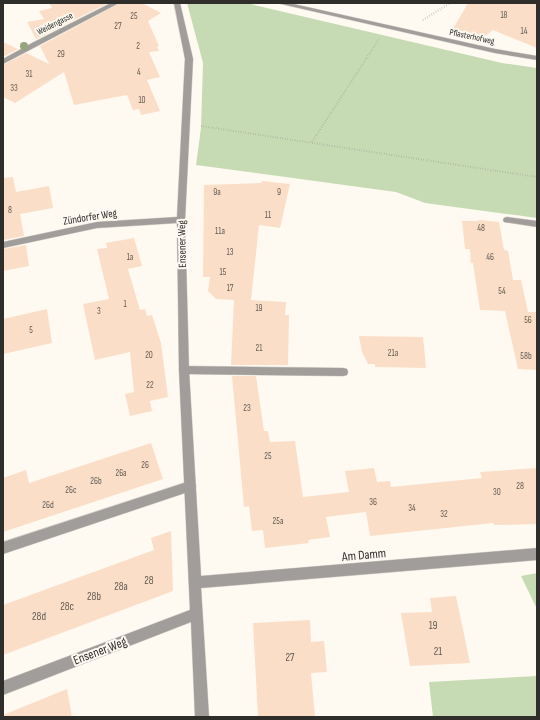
<svg xmlns="http://www.w3.org/2000/svg" width="540" height="720" font-family="'Sofia Sans Condensed',sans-serif">
<style>
.green{fill:#c6dbb3}
.building{fill:#fadec8}
.lines{fill:none;stroke-linecap:round;stroke-linejoin:round}
.lane-casing{stroke:#d9d5cd;stroke-width:1}
.street-casing{stroke:#d9d5cd;stroke-width:1}
.path{stroke:#a6a39c;stroke-width:2;stroke-dasharray:0.5 2;stroke-linecap:butt}
.lane{fill:#a19d9a;fill-rule:evenodd}
.street{fill:#a19d9a;fill-rule:evenodd}
.tree{fill:#97a57b}
.labels{text-anchor:middle;dominant-baseline:central;stroke-width:4;stroke-linejoin:round;paint-order:stroke}
.number-label{font-size:9px;fill:#625a52}
.far-street-label{font-size:9px;fill:#2f2e2a;stroke:#fefaf1}
.street-label{font-size:11px;fill:#2f2e2a;stroke:#fefaf1}
.near-number-label{font-size:11px;fill:#625a52}
.near-street-label{font-size:13px;fill:#2f2e2a;stroke:#fefaf1}
</style>
<rect width="100%" height="100%" fill="#fefaf1"/>
<g class="green">
<path d="M 187,3 L 246,3 L 502,63 L 537,68 L 537,218 L 425,203 L 396,192 L 196,165 L 201,128 L 203,63 Z"/>
<path d="M 537,573 L 537,609 L 521,576 Z"/>
<path d="M 537,676 L 537,717 L 433,717 L 429,682 Z"/>
</g>
<g class="building">
<path d="M 49,3 L 108,3 L 36,39 L 27,22 L 44,19 L 39,11 L 52,8 Z"/>
<path d="M 120,3 L 142,3 L 161,13 L 148,21 L 159,46 L 157,47 L 159,51 L 149,52 L 160,77 L 147,80 L 160,111 L 141,115 L 139,109 L 133,110 L 127,95 L 74,105 L 64,72 L 15,103 L 3,97 L 3,65 L 26,53 L 49,64 L 40,46 Z"/>
<path d="M 468,3 L 537,3 L 537,48 L 493,30 L 485,36 L 453,29 Z"/>
<path d="M 3,42 L 18,49 L 3,57 Z"/>
<path d="M 13,177 L 16,192 L 49,186 L 53,208 L 20,214 L 24,236 L 3,240 L 3,178 Z"/>
<path d="M 262,181 L 290,184 L 280,228 L 259,225 L 251,300 L 286,302 L 285,315 L 289,315 L 288,365 L 231,365 L 234,300 L 216,299 L 208,291 L 210,277 L 203,277 L 204,185 L 261,183 Z"/>
<path d="M 479,220 L 499,222 L 504,250 L 508,251 L 513,280 L 521,280 L 528,312 L 537,312 L 537,370 L 518,369 L 505,311 L 480,310 L 473,263 L 471,263 L 470,249 L 465,249 L 462,221 L 478,221 Z"/>
<path d="M 134,238 L 142,266 L 128,269 L 140,310 L 145,309 L 147,316 L 152,315 L 161,343 L 168,397 L 150,401 L 152,411 L 130,416 L 125,394 L 134,392 L 130,352 L 95,360 L 83,304 L 109,299 L 97,249 L 107,248 L 106,243 Z"/>
<path d="M 26,245 L 29,266 L 3,271 L 3,249 Z"/>
<path d="M 47,309 L 52,343 L 3,354 L 3,319 Z"/>
<path d="M 359,336 L 423,337 L 426,368 L 375,367 L 375,364 L 368,364 L 362,352 Z"/>
<path d="M 232,376 L 256,376 L 264,431 L 268,431 L 270,442 L 295,441 L 303,497 L 349,492 L 345,471 L 374,468 L 377,482 L 390,481 L 391,487 L 482,478 L 480,472 L 537,468 L 537,524 L 494,525 L 493,523 L 370,536 L 366,512 L 326,517 L 330,537 L 308,540 L 309,543 L 265,548 L 263,530 L 252,531 L 249,506 L 244,507 Z"/>
<path d="M 151,443 L 163,479 L 3,532 L 3,478 L 26,470 L 29,483 Z"/>
<path d="M 171,531 L 173,591 L 3,655 L 3,605 L 154,550 L 151,538 Z"/>
<path d="M 456,596 L 470,663 L 410,666 L 401,613 L 432,612 L 430,598 Z"/>
<path d="M 310,620 L 311,642 L 324,641 L 327,672 L 311,673 L 315,717 L 258,717 L 253,623 Z"/>
<path d="M 67,689 L 72,717 L 3,717 L 3,715 Z"/>
</g>
<g class="lines">
<g class="lane-casing">
<g id="lane">
<path d="M 507,217 L 537,221 L 537,227 L 504,222 L 503,220 L 504,218 Z"/>
<path d="M 184,366 L 343,368 L 347,369 L 348,372 L 347,375 L 343,376 L 184,374 L 180,373 L 179,370 L 180,367 Z"/>
<path d="M 190,481 L 194,482 L 196,486 L 194,490 L 3,554 L 3,542 Z"/>
</g>
</g>
<g class="street-casing">
<g id="street">
<path d="M 111,3 L 119,3 L 3,64 L 3,59 L 32,43 Z"/>
<path d="M 174,3 L 180,3 L 193,59 L 185,220 L 189,370 L 201,576 L 537,548 L 537,560 L 201,588 L 209,717 L 195,717 L 191,622 L 3,695 L 3,681 L 190,610 L 179,370 L 177,223 L 97,228 L 3,248 L 3,242 L 97,222 L 177,217 L 185,59 Z"/>
<path d="M 277,3 L 289,3 L 495,49 L 537,56 L 537,60 L 495,53 Z"/>
</g>
</g>
<g class="path">
<path d="M 423,20 L 450,3"/>
<path d="M 201,126 L 537,177"/>
<path d="M 312,142 L 379,39"/>
</g>
<use href="#lane" class="lane"/>
<use href="#street" class="street"/>
</g>
<circle class="tree" cx="24" cy="46" r="4"/>
<g class="labels">
<g class="number-label">
<text x="504" y="15">18</text>
<text x="134" y="16">25</text>
<text x="118" y="26">27</text>
<text x="524" y="31">14</text>
<text x="138" y="46">2</text>
<text x="61" y="54">29</text>
<text x="139" y="72">4</text>
<text x="29" y="74">31</text>
<text x="14" y="88">33</text>
<text x="142" y="100">10</text>
<text x="217" y="192">9a</text>
<text x="279" y="192">9</text>
<text x="10" y="210">8</text>
<text x="268" y="215">11</text>
<text x="481" y="228">48</text>
<text x="220" y="231">11a</text>
<text x="230" y="252">13</text>
<text x="130" y="257">1a</text>
<text x="490" y="257">46</text>
<text x="223" y="272">15</text>
<text x="230" y="288">17</text>
<text x="502" y="291">54</text>
<text x="125" y="304">1</text>
<text x="259" y="308">19</text>
<text x="99" y="311">3</text>
<text x="528" y="320">56</text>
<text x="31" y="330">5</text>
<text x="259" y="348">21</text>
<text x="393" y="353">21a</text>
<text x="149" y="355">20</text>
<text x="526" y="356">58b</text>
<text x="150" y="385">22</text>
<text x="247" y="408">23</text>
<text x="268" y="456">25</text>
<text x="145" y="465">26</text>
<text x="121" y="473">26a</text>
<text x="96" y="481">26b</text>
<text x="520" y="486">28</text>
<text x="71" y="490">26c</text>
<text x="497" y="492">30</text>
<text x="373" y="502">36</text>
<text x="48" y="505">26d</text>
<text x="412" y="508">34</text>
<text x="444" y="514">32</text>
<text x="278" y="521">25a</text>
</g>
<g class="far-street-label">
<text transform="translate(55 24) rotate(-27)">Weidengasse</text>
<text transform="translate(472 37) rotate(12)">Pflasterhofweg</text>
</g>
<g class="street-label">
<text transform="translate(90 217) rotate(-9)">Zündorfer Weg</text>
<text transform="translate(182 244) rotate(-91)">Ensener Weg</text>
</g>
<g class="near-number-label">
<text x="149" y="580">28</text>
<text x="121" y="586">28a</text>
<text x="94" y="596">28b</text>
<text x="67" y="606">28c</text>
<text x="39" y="616">28d</text>
<text x="433" y="625">19</text>
<text x="438" y="651">21</text>
<text x="290" y="657">27</text>
</g>
<g class="near-street-label">
<text transform="translate(364 555) rotate(-5)">Am Damm</text>
<text transform="translate(100 651) rotate(-21)">Ensener Weg</text>
</g>
</g>
<rect width="540" height="720" fill="none" stroke="#2f2e2a" stroke-width="8"/>
</svg>
